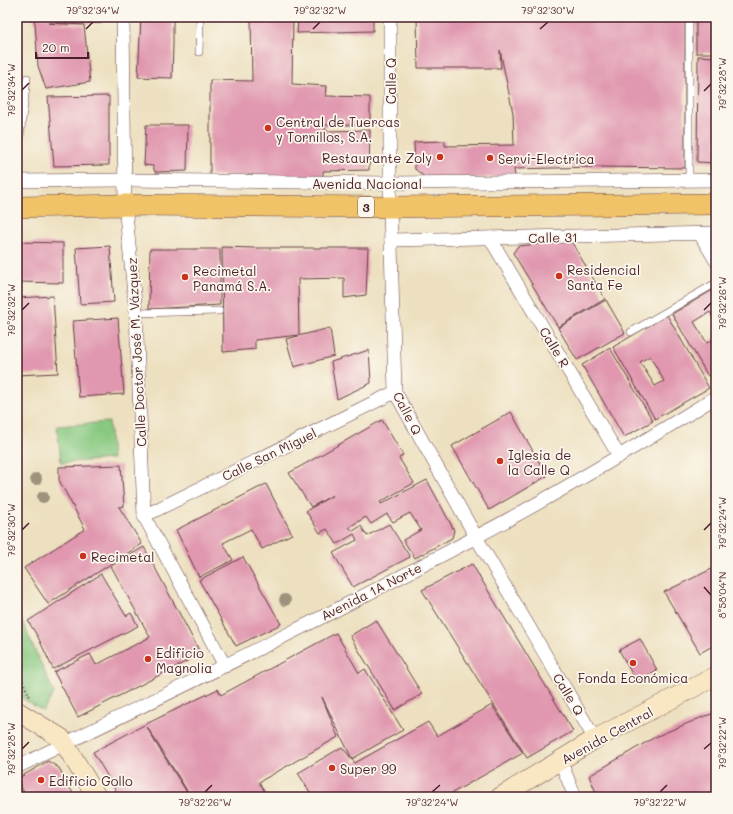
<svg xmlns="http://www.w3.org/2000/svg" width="733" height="814" font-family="Mali,sans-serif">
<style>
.green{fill:#88c981;stroke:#697456}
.building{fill:#e097af;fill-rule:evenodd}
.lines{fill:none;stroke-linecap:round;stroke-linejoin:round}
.lane-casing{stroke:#623c41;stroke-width:8}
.street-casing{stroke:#623c41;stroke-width:14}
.secondary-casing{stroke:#623c41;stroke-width:20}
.primary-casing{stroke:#623c41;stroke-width:22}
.path{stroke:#623c41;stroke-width:2.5;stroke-dasharray:1 3;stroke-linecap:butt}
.lane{stroke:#fff;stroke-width:7}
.street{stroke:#fff;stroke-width:13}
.secondary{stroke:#f9e7c3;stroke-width:19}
.primary{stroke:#f1c369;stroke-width:21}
.tree{fill:#9e927c}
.ticks{fill:none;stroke:#4a1f2b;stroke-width:1.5}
.poi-dot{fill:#c8321e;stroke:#fbf7ec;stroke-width:1.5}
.labels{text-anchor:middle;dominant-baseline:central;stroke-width:3.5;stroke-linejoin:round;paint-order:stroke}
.shield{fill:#fbf7ec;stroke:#7f6065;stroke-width:1}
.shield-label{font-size:12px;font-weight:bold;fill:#4a1f2b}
.street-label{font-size:13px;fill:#4a1f2b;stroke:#fbf7ec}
.poi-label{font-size:13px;fill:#4a1f2b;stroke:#fbf7ec;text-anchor:start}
.neatline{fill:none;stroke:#4a1f2b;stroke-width:1.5}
.ticks-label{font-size:10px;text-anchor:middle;fill:#4a1f2b}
</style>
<rect width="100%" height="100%" fill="#fbf7ec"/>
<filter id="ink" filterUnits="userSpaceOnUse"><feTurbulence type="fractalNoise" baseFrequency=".025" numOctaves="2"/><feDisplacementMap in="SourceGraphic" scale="8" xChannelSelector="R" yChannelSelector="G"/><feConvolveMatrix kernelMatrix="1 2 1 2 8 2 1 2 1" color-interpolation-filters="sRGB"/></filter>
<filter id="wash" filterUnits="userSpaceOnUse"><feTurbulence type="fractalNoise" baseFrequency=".012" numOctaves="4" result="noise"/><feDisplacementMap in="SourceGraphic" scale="16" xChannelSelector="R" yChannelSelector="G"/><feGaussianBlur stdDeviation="0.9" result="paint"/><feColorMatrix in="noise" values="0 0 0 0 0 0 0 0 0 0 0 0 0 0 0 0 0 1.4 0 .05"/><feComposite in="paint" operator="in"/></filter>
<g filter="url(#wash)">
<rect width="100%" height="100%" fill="#ede0c0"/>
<g class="green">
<path d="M 109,422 L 112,459 L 61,463 L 57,426 Z"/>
<path d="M 17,610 L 54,693 L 43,711 L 17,695 Z"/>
</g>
<g id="blocks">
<g class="building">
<path d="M 33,17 L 102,17 L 102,23 L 48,23 L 84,25 L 90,82 L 46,89 L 38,66 L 35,23 Z"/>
<path d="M 141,17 L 173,17 L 173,45 L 172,78 L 138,77 Z"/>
<path d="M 251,17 L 293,17 L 292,84 L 327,86 L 326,96 L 370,97 L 370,125 L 325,125 L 325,131 L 370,130 L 369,170 L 323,171 L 323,178 L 210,175 L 210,80 L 252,81 Z"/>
<path d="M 298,17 L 373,17 L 373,31 L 297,33 Z"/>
<path d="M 417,17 L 685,17 L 685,168 L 595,167 L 514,169 L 515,177 L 427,179 L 415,169 L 414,142 L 445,141 L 445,146 L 514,145 L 513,113 L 500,50 L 501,68 L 418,68 Z"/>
<rect x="696" y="17" width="20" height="36"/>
<path d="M 698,56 L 716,57 L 716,163 L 697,162 Z"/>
<path d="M 109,96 L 109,165 L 54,166 L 48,97 Z"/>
<path d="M 146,125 L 188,125 L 187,171 L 155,172 L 153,166 L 144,165 Z"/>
<path d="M 571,241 L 605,299 L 558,327 L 513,253 L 518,246 Z"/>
<path d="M 17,242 L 63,243 L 63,283 L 17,282 Z"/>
<path d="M 110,246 L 114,302 L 80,304 L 76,248 Z"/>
<path d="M 222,247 L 254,248 L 368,248 L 366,295 L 344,298 L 344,278 L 298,279 L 299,335 L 255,340 L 255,349 L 223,352 Z"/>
<path d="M 150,249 L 220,249 L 220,305 L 149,309 Z"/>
<path d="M 716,288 L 716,322 L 710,312 L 694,322 L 707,343 L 716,338 L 716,371 L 708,376 L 672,314 Z"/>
<path d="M 53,296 L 58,373 L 17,375 L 17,298 Z"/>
<path d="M 606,300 L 625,333 L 577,360 L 558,328 Z"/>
<path d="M 667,315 L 709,388 L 655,419 L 613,347 ZM 650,356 L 664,381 L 655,386 L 640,362 Z"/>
<path d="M 118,318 L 124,394 L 79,397 L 73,321 Z"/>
<path d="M 330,328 L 334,356 L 294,367 L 286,339 Z"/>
<path d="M 610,348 L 653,421 L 624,437 L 582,365 Z"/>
<path d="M 369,350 L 371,383 L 337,399 L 331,362 Z"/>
<path d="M 511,412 L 547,476 L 489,510 L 452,446 Z"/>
<path d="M 382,420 L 403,455 L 399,458 L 414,483 L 380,502 L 381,504 L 427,480 L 454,530 L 452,538 L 415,558 L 403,540 L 421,530 L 410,513 L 393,522 L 387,514 L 371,524 L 366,517 L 349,527 L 353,531 L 361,526 L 367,536 L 389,524 L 410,557 L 353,587 L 333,553 L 357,540 L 354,534 L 337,544 L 327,529 L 320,533 L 306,511 L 333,495 L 311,507 L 289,473 Z"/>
<path d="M 121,465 L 124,506 L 119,507 L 142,544 L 48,604 L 24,568 L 85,529 L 59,480 L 59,467 Z"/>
<path d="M 266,484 L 292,534 L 262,549 L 251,529 L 223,543 L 233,560 L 199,577 L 176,530 Z"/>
<path d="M 144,547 L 201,654 L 78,717 L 54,672 L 90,654 L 96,665 L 150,637 L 111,566 Z"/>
<path d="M 243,557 L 281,624 L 236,646 L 199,580 Z"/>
<path d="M 472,564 L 573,731 L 527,758 L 422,590 Z"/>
<path d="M 716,567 L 716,644 L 700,653 L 664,592 Z"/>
<path d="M 101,574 L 126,616 L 131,613 L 138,626 L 53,669 L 38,637 L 28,621 Z"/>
<path d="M 376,620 L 422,694 L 395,710 L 350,636 Z"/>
<path d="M 336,633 L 359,673 L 365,669 L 403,730 L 352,759 L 322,697 L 338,737 L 259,782 L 268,797 L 191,797 L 147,727 L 155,742 L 190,797 L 120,797 L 93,752 L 146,724 L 218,689 L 221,695 Z"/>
<path d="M 640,639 L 657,670 L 636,681 L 619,650 Z"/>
<path d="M 492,705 L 523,753 L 445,797 L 313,797 L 298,773 L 342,747 L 355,763 L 428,722 L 437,736 Z"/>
<path d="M 716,713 L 716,797 L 598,797 L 589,776 L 655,737 L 705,716 Z"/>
<path d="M 48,761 L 59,768 L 75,797 L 35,797 L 31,791 L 25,794 L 17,779 Z"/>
<path d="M 17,784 L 25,797 L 17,797 Z"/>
</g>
</g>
</g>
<g filter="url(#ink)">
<use href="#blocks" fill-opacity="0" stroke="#623c41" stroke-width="1"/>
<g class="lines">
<g class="lane-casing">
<g id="lane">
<path d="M 199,52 L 200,17"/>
<path d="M 17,162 L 27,78"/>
<path d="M 689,180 L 689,17"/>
<path d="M 136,313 L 219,311"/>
<path d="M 631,332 L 716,283"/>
</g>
</g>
<g class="street-casing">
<g id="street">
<path d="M 123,17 L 125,205 L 136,313 L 144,516 L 225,666"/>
<path d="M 390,17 L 390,207 L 395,392 L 476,537 L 595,739"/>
<path d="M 17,181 L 125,180 L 390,183 L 716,180"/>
<path d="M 700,234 L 716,261"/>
<path d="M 490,238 L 619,456"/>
<path d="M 391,240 L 716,233"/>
<path d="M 144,516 L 395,392"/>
<path d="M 560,760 L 575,797"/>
<path d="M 17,767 C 171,692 325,618 476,537 C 557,494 637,446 716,397"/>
</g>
</g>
<g class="secondary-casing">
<g id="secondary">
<path d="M 17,711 L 61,738 L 97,797"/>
<path d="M 500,797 L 595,739 L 716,676"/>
</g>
</g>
<g class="primary-casing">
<path id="primary" d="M 17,207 L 125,205 L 390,207 L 716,204"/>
</g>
<path class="path" d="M 17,670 L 30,697"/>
<use href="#lane" class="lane"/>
<use href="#street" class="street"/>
<use href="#secondary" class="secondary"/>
<use href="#primary" class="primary"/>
</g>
<g class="tree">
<circle cx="36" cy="479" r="6"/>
<circle cx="43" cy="497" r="6"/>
<circle cx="285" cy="600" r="6"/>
</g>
</g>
<path class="ticks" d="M 86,29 L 93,22M 313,29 L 320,22M 540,29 L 548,22M 22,90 L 29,83M 704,91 L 711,84M 22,310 L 29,303M 704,310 L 711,303M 22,530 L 29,523M 704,530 L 711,523M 704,587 L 711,595M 22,749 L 29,742M 704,749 L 711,743M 205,792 L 212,785M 432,792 L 440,785M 660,792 L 667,785"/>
<g class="poi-dot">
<circle cx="268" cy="128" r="4"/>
<circle cx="440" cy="157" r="4"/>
<circle cx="490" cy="158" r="4"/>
<circle cx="559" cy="276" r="4"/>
<circle cx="185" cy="277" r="4"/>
<circle cx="500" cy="461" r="4"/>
<circle cx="83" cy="556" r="4"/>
<circle cx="148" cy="659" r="4"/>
<circle cx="633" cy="663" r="4"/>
<circle cx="332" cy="768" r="4"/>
<circle cx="41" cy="780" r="4"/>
</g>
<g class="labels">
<rect class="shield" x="358" y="197" width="16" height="20" rx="3"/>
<g class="shield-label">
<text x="366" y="207">3</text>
</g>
<g class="street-label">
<text transform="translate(390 81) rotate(-90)">Calle Q</text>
<text x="367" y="183">Avenida Nacional</text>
<text transform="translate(553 237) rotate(-1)">Calle 31</text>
<text transform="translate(555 347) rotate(59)">Calle R</text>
<text transform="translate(136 352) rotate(-93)">Calle Doctor José M. Vázquez</text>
<text transform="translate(408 413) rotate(63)">Calle Q</text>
<text transform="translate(269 454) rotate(-26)">Calle San Miguel</text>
<text transform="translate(371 591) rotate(-27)">Avenida 1A Norte</text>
<text transform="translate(569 694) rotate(59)">Calle Q</text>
<text transform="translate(607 735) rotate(-29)">Avenida Central</text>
</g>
<g class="poi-label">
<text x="276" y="121">Central de Tuercas<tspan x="276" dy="15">y Tornillos, S.A.</tspan></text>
<text x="432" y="157" text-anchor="end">Restaurante Zoly</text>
<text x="498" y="158">Servi-Electrica</text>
<text x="567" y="269">Residencial<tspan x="567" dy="15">Santa Fe</tspan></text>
<text x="193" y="270">Recimetal<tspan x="193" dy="15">Panamá S.A.</tspan></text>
<text x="508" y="454">Iglesia de<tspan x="508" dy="15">la Calle Q</tspan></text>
<text x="91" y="556">Recimetal</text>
<text x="156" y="652">Edificio<tspan x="156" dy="15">Magnolia</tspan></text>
<text x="633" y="677" text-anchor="middle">Fonda Económica</text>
<text x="340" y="768">Super 99</text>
<text x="49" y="780">Edificio Gollo</text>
</g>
</g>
<rect width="733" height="814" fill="none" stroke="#fbf7ec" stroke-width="44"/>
<path d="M36 52v6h52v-6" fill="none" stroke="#4a1f2b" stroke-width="2"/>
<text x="42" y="52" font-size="12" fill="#4a1f2b" stroke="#fbf7ec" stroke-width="3" paint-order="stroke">20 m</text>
<rect x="22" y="22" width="689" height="770" class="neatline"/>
<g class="ticks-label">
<text x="93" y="14">79°32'34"W</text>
<text x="320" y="14">79°32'32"W</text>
<text x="548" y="14">79°32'30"W</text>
<text transform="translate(722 84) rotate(-90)" y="4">79°32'28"W</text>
<text transform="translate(11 90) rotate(-90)" y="4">79°32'34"W</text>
<text transform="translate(722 303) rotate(-90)" y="4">79°32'26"W</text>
<text transform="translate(11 310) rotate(-90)" y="4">79°32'32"W</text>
<text transform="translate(722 523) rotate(-90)" y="4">79°32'24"W</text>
<text transform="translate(11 530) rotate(-90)" y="4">79°32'30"W</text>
<text transform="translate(722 595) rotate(-90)" y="4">8°58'04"N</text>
<text transform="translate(722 743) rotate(-90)" y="4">79°32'22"W</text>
<text transform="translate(11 749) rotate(-90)" y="4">79°32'28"W</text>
<text x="205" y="806">79°32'26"W</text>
<text x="432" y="806">79°32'24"W</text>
<text x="660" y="806">79°32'22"W</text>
</g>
</svg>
